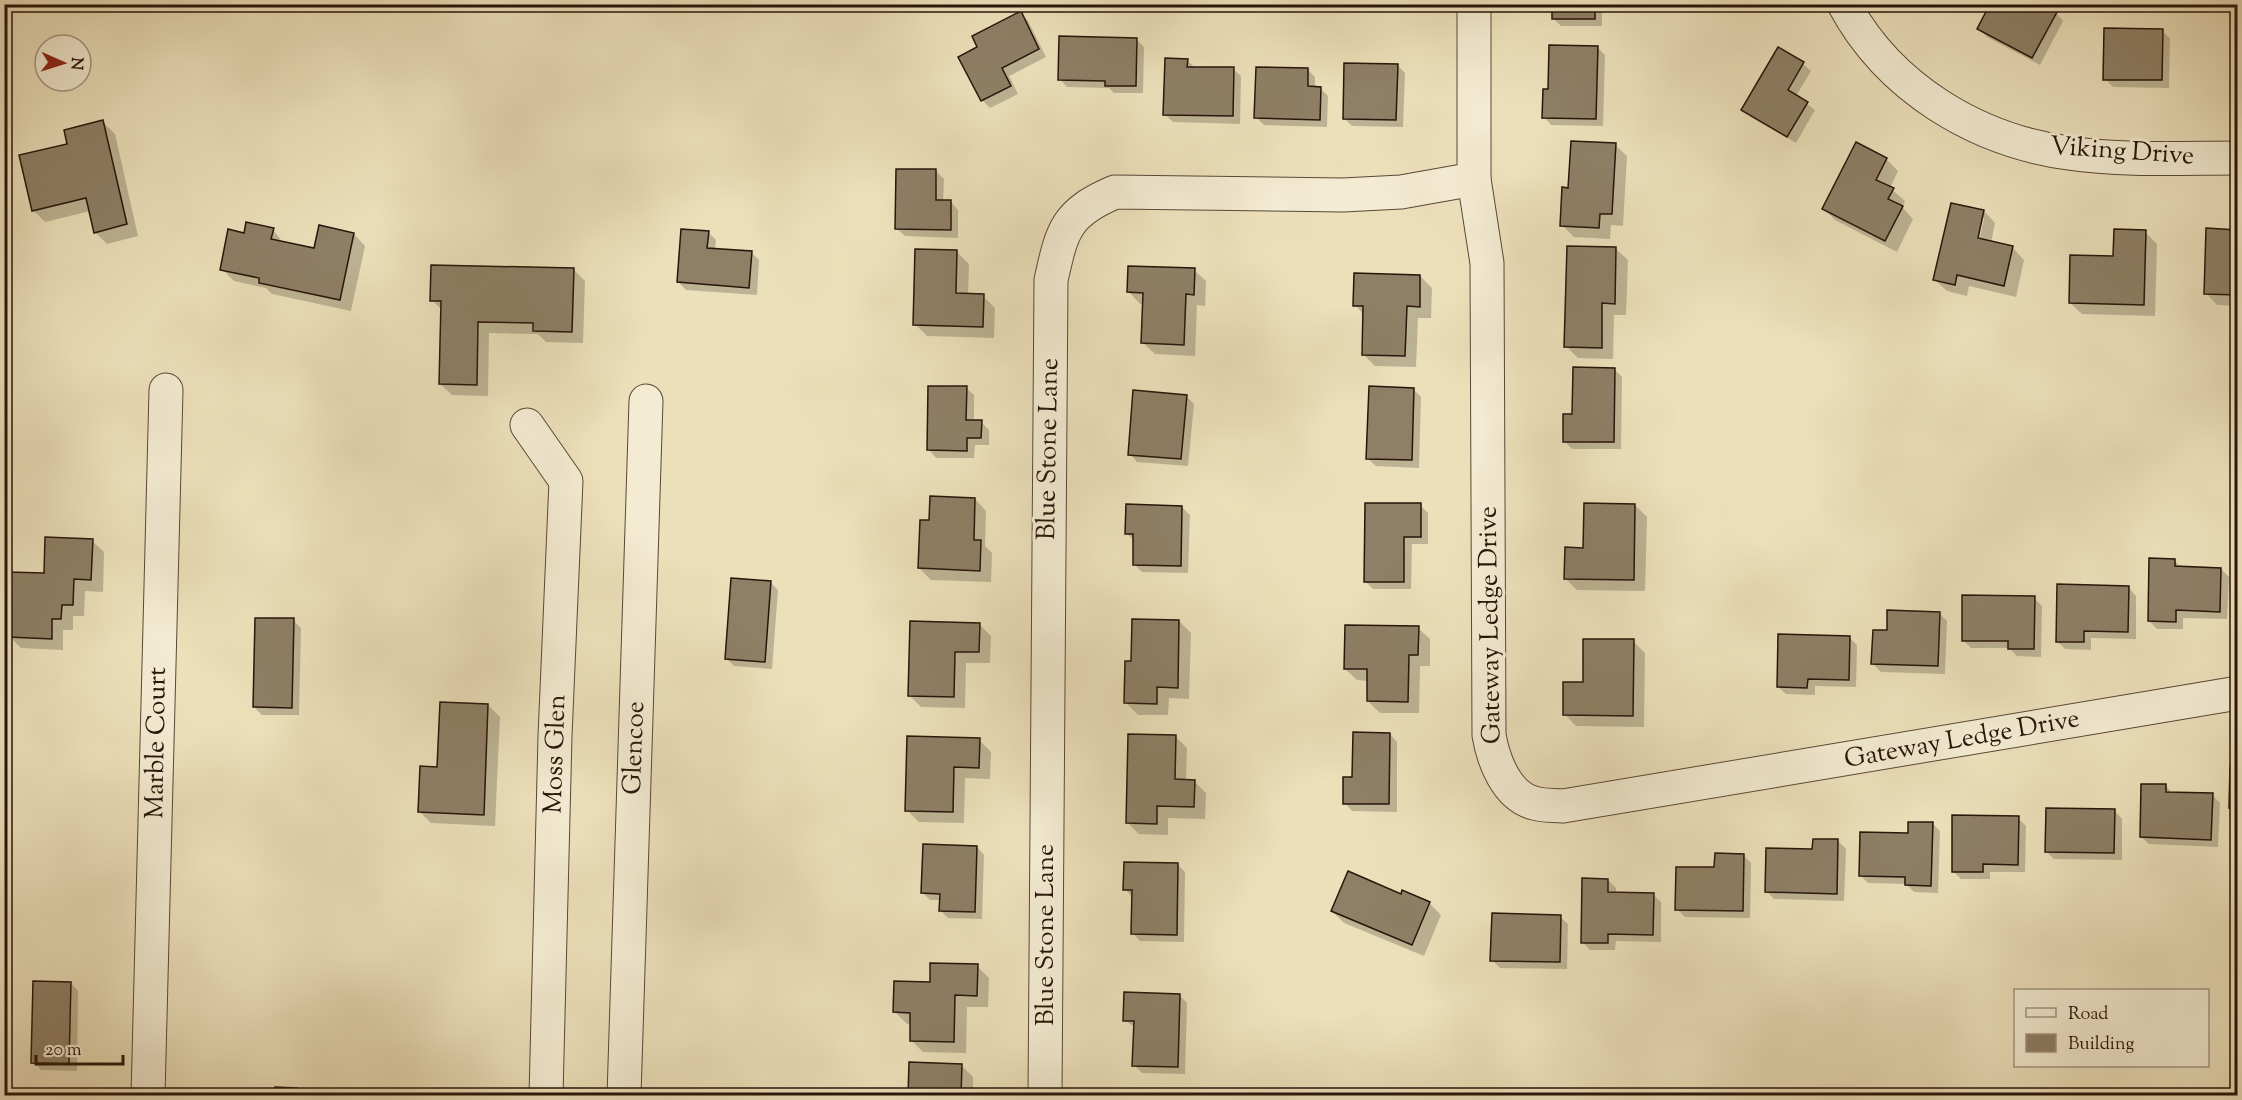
<svg xmlns="http://www.w3.org/2000/svg" width="2242" height="1100" font-family="'Sorts Mill Goudy',serif">
<style>
.shadow{fill:#0003;fill-rule:evenodd}
.building{fill:#8e7f66;stroke:#28150a;stroke-width:1.5}
.lines{fill:none;stroke-linecap:round;stroke-linejoin:round}
.minor-casing{stroke:#594836;stroke-width:35}
.minor{stroke:#f3ebd2;stroke-width:33}
.labels{text-anchor:middle;dominant-baseline:central;stroke-width:6;stroke-linejoin:round;paint-order:stroke}
.street-label{font-size:26px;fill:#28150a;stroke:#f3ebd2}
</style>
<rect width="100%" height="100%" fill="#ece0ba"/>
<filter id="stains"><feTurbulence type="fractalNoise" baseFrequency=".00333" numOctaves="4"/><feColorMatrix values="0 0 0 0 .2 0 0 0 0 .09 0 0 0 0 .02 0 0 0 .5 -.17"/></filter>
<radialGradient id="worn" r=".72"><stop offset=".6" stop-color="#630" stop-opacity="0"/><stop offset="1" stop-color="#630" stop-opacity=".3"/></radialGradient>
<g class="shadow">
<path d="M 1554,4 L 1602,4 L 1602,26 L 1561,26 L 1553,18 Z"/>
<path d="M 1020,13 L 1028,21 L 1046,57 L 1009,76 L 1018,94 L 990,108 L 982,100 L 979,48 Z"/>
<path d="M 2056,13 L 2063,21 L 2040,65 L 1987,37 L 1979,29 Z"/>
<path d="M 2162,31 L 2170,38 L 2169,88 L 2113,87 L 2105,79 Z"/>
<path d="M 1136,39 L 1144,47 L 1143,93 L 1114,93 L 1109,88 L 1067,87 L 1060,79 Z"/>
<path d="M 1597,47 L 1605,55 L 1603,126 L 1551,125 L 1544,117 L 1550,90 Z"/>
<path d="M 1187,60 L 1195,68 L 1233,69 L 1241,76 L 1240,124 L 1173,122 L 1165,115 Z"/>
<path d="M 1803,64 L 1811,71 L 1796,96 L 1815,110 L 1796,143 L 1751,117 L 1743,110 Z"/>
<path d="M 1397,65 L 1405,73 L 1403,127 L 1352,126 L 1344,118 Z"/>
<path d="M 1308,70 L 1315,77 L 1315,88 L 1321,89 L 1328,96 L 1327,127 L 1264,125 L 1256,117 Z"/>
<path d="M 103,122 L 115,134 L 138,236 L 107,244 L 95,232 L 90,211 L 45,222 L 33,210 L 69,145 Z"/>
<path d="M 1615,145 L 1627,156 L 1623,226 L 1611,225 L 1610,239 L 1574,237 L 1562,225 L 1570,189 Z"/>
<path d="M 1886,159 L 1898,171 L 1890,188 L 1905,201 L 1902,207 L 1913,219 L 1897,252 L 1835,220 L 1824,209 Z"/>
<path d="M 936,171 L 944,179 L 943,202 L 951,202 L 958,210 L 958,238 L 905,236 L 897,229 Z"/>
<path d="M 1984,211 L 1995,223 L 1991,243 L 2013,248 L 2024,260 L 2016,297 L 1969,286 L 1967,296 L 1947,291 L 1935,280 ZM 1981,218 L 1984,218 L 1978,246 L 1975,245 Z"/>
<path d="M 273,230 L 284,244 L 316,250 L 354,234 L 365,246 L 351,311 L 272,294 L 266,288 L 234,281 L 222,269 Z"/>
<path d="M 2237,231 L 2238,306 L 2217,305 L 2206,293 Z"/>
<path d="M 708,232 L 716,240 L 715,250 L 751,252 L 759,260 L 757,295 L 686,290 L 678,282 Z"/>
<path d="M 2145,232 L 2157,244 L 2155,316 L 2082,314 L 2070,303 Z"/>
<path d="M 1616,249 L 1628,260 L 1626,315 L 1614,315 L 1613,359 L 1578,358 L 1566,346 Z"/>
<path d="M 957,252 L 969,264 L 968,295 L 983,296 L 995,308 L 994,338 L 927,336 L 915,324 Z"/>
<path d="M 573,269 L 585,281 L 583,343 L 546,342 L 538,334 L 489,333 L 488,396 L 452,395 L 440,384 L 442,310 L 432,300 Z"/>
<path d="M 1194,270 L 1206,281 L 1205,306 L 1197,305 L 1195,356 L 1155,354 L 1143,343 L 1144,304 L 1140,304 L 1129,292 Z"/>
<path d="M 1420,276 L 1432,288 L 1431,318 L 1418,318 L 1416,367 L 1375,366 L 1363,354 L 1364,315 L 1355,305 Z"/>
<path d="M 1614,369 L 1622,377 L 1621,449 L 1572,449 L 1564,441 Z"/>
<path d="M 966,388 L 974,395 L 974,422 L 981,422 L 989,430 L 989,445 L 975,445 L 974,458 L 936,458 L 929,450 Z"/>
<path d="M 1413,389 L 1421,397 L 1419,468 L 1376,466 L 1368,459 Z"/>
<path d="M 1186,396 L 1194,404 L 1188,466 L 1137,462 L 1130,454 Z"/>
<path d="M 975,499 L 986,511 L 985,546 L 992,553 L 991,582 L 931,580 L 919,568 L 930,522 Z"/>
<path d="M 1420,505 L 1428,513 L 1428,544 L 1412,544 L 1411,589 L 1373,589 L 1365,581 Z"/>
<path d="M 1635,505 L 1647,517 L 1645,591 L 1577,590 L 1565,578 L 1584,549 Z"/>
<path d="M 1182,507 L 1190,515 L 1188,573 L 1142,572 L 1134,564 L 1135,541 L 1126,533 Z"/>
<path d="M 92,541 L 104,552 L 103,592 L 85,591 L 84,616 L 73,616 L 73,630 L 63,630 L 63,650 L 21,648 L 9,636 L 10,627 L 4,627 L 4,592 L 45,575 Z"/>
<path d="M 2174,560 L 2182,568 L 2221,569 L 2229,577 L 2227,619 L 2183,618 L 2183,629 L 2157,629 L 2149,621 Z"/>
<path d="M 770,582 L 778,590 L 772,669 L 734,666 L 726,658 Z"/>
<path d="M 2129,588 L 2136,596 L 2136,639 L 2091,638 L 2091,650 L 2065,649 L 2057,641 Z"/>
<path d="M 2034,598 L 2042,606 L 2041,657 L 2017,656 L 2009,648 L 1971,648 L 1963,640 Z"/>
<path d="M 1939,613 L 1947,621 L 1945,674 L 1881,672 L 1873,664 L 1888,632 Z"/>
<path d="M 293,620 L 301,628 L 299,715 L 262,715 L 254,707 Z"/>
<path d="M 1179,621 L 1191,633 L 1189,699 L 1169,698 L 1168,715 L 1138,715 L 1126,703 L 1133,663 Z"/>
<path d="M 979,624 L 991,636 L 990,663 L 966,663 L 965,708 L 921,707 L 909,695 Z"/>
<path d="M 1418,628 L 1430,639 L 1430,666 L 1420,666 L 1419,713 L 1380,713 L 1368,701 L 1369,681 L 1357,680 L 1345,669 Z"/>
<path d="M 1849,637 L 1857,645 L 1856,687 L 1815,686 L 1815,695 L 1786,694 L 1778,687 Z"/>
<path d="M 1633,641 L 1645,653 L 1644,727 L 1576,726 L 1564,714 L 1585,684 Z"/>
<path d="M 488,705 L 500,717 L 495,826 L 431,823 L 419,811 L 439,769 Z"/>
<path d="M 1390,734 L 1397,742 L 1397,812 L 1352,811 L 1345,803 Z"/>
<path d="M 1176,737 L 1187,748 L 1186,781 L 1194,781 L 1206,793 L 1205,819 L 1168,818 L 1168,835 L 1139,834 L 1127,822 Z"/>
<path d="M 979,740 L 991,752 L 990,779 L 965,778 L 964,823 L 919,822 L 907,810 Z"/>
<path d="M 2166,786 L 2173,794 L 2212,795 L 2220,803 L 2218,847 L 2149,844 L 2141,837 Z"/>
<path d="M 2115,811 L 2122,819 L 2122,860 L 2054,859 L 2046,851 Z"/>
<path d="M 2018,818 L 2026,826 L 2025,872 L 1990,872 L 1990,879 L 1961,879 L 1953,871 Z"/>
<path d="M 1932,823 L 1940,831 L 1938,893 L 1914,892 L 1906,884 L 1868,883 L 1860,875 L 1910,834 Z"/>
<path d="M 1838,841 L 1846,849 L 1844,901 L 1774,899 L 1766,891 L 1814,851 Z"/>
<path d="M 977,847 L 984,855 L 982,919 L 948,918 L 940,910 L 941,900 L 930,900 L 922,892 Z"/>
<path d="M 1743,855 L 1751,863 L 1750,918 L 1685,917 L 1677,909 Z"/>
<path d="M 1177,864 L 1185,872 L 1184,942 L 1140,941 L 1133,933 L 1133,898 L 1125,889 Z"/>
<path d="M 1608,880 L 1616,888 L 1616,894 L 1653,895 L 1661,902 L 1661,942 L 1616,941 L 1615,950 L 1590,950 L 1583,942 Z"/>
<path d="M 1401,896 L 1429,903 L 1441,915 L 1424,956 L 1344,923 L 1332,911 Z"/>
<path d="M 1560,917 L 1568,924 L 1567,969 L 1500,968 L 1492,960 Z"/>
<path d="M 977,966 L 989,978 L 988,1007 L 967,1007 L 966,1053 L 923,1052 L 911,1040 L 911,1024 L 907,1024 L 895,1012 L 932,983 Z"/>
<path d="M 71,983 L 78,991 L 77,1071 L 41,1070 L 33,1062 Z"/>
<path d="M 1179,995 L 1187,1003 L 1185,1074 L 1142,1073 L 1134,1065 L 1135,1028 L 1125,1020 Z"/>
<path d="M 961,1065 L 973,1077 L 973,1096 L 909,1096 Z"/>
</g>
<g class="building">
<rect x="1552" y="4" width="43" height="15"/>
<path d="M 1990,4 L 2043,4 L 2057,12 L 2032,58 L 1977,29 Z"/>
<path d="M 1021,11 L 1039,49 L 1002,68 L 1011,86 L 981,101 L 958,57 L 977,47 L 972,36 Z"/>
<path d="M 2104,28 L 2163,29 L 2162,80 L 2103,80 Z"/>
<path d="M 1059,36 L 1137,38 L 1136,86 L 1105,86 L 1105,81 L 1058,80 Z"/>
<path d="M 1549,45 L 1598,46 L 1596,119 L 1542,118 L 1543,89 L 1548,89 Z"/>
<path d="M 1778,47 L 1804,62 L 1788,90 L 1808,102 L 1787,137 L 1741,110 Z"/>
<path d="M 1165,58 L 1188,59 L 1187,67 L 1234,67 L 1233,116 L 1163,115 Z"/>
<path d="M 1344,63 L 1398,64 L 1396,120 L 1343,119 Z"/>
<path d="M 1256,67 L 1308,68 L 1308,86 L 1321,87 L 1320,120 L 1254,118 Z"/>
<path d="M 103,120 L 127,224 L 94,233 L 86,198 L 32,211 L 19,155 L 67,144 L 64,130 Z"/>
<path d="M 1571,141 L 1616,143 L 1612,214 L 1600,214 L 1599,228 L 1560,226 L 1562,187 L 1568,188 Z"/>
<path d="M 1856,142 L 1887,158 L 1876,180 L 1894,188 L 1888,199 L 1903,206 L 1885,241 L 1822,209 Z"/>
<path d="M 896,169 L 936,169 L 936,200 L 951,200 L 951,230 L 895,229 Z"/>
<path d="M 1951,203 L 1984,210 L 1978,238 L 2013,246 L 2004,286 L 1957,275 L 1955,285 L 1933,280 Z"/>
<path d="M 246,222 L 274,228 L 271,239 L 314,248 L 319,225 L 354,233 L 340,300 L 259,283 L 259,278 L 220,270 L 228,229 L 244,233 Z"/>
<path d="M 2206,228 L 2237,230 L 2238,295 L 2204,294 Z"/>
<path d="M 681,229 L 709,231 L 707,248 L 752,251 L 749,288 L 677,282 Z"/>
<path d="M 2114,229 L 2146,230 L 2144,305 L 2069,303 L 2070,255 L 2113,256 Z"/>
<path d="M 1567,246 L 1616,247 L 1615,304 L 1602,303 L 1602,348 L 1564,347 Z"/>
<path d="M 915,249 L 957,250 L 956,293 L 984,294 L 983,327 L 913,325 Z"/>
<path d="M 431,265 L 574,268 L 572,332 L 533,331 L 533,323 L 478,322 L 477,385 L 439,384 L 441,301 L 430,301 Z"/>
<path d="M 1128,266 L 1195,268 L 1194,295 L 1186,294 L 1184,345 L 1141,343 L 1143,293 L 1127,292 Z"/>
<path d="M 1354,273 L 1420,275 L 1420,307 L 1407,306 L 1405,356 L 1362,355 L 1363,306 L 1353,306 Z"/>
<path d="M 1573,367 L 1615,368 L 1614,442 L 1563,442 L 1563,414 L 1572,414 Z"/>
<path d="M 928,386 L 967,386 L 966,420 L 982,420 L 981,438 L 967,438 L 967,451 L 927,450 Z"/>
<path d="M 1369,386 L 1414,388 L 1412,460 L 1366,459 Z"/>
<path d="M 1133,390 L 1187,395 L 1181,459 L 1128,455 Z"/>
<path d="M 930,496 L 975,498 L 974,540 L 981,540 L 980,571 L 918,568 L 920,520 L 929,520 Z"/>
<path d="M 1365,503 L 1421,503 L 1421,537 L 1404,537 L 1404,582 L 1364,582 Z"/>
<path d="M 1584,503 L 1635,504 L 1634,580 L 1564,579 L 1565,547 L 1583,548 Z"/>
<path d="M 1126,504 L 1182,506 L 1181,566 L 1133,565 L 1133,534 L 1125,534 Z"/>
<path d="M 45,537 L 93,539 L 91,580 L 74,579 L 73,605 L 62,605 L 61,619 L 52,619 L 52,639 L 8,637 L 4,591 L 8,591 L 8,572 L 44,573 Z"/>
<path d="M 2149,558 L 2175,559 L 2175,566 L 2221,568 L 2220,612 L 2176,610 L 2176,622 L 2148,621 Z"/>
<path d="M 731,578 L 771,581 L 765,662 L 725,659 Z"/>
<path d="M 2057,584 L 2129,586 L 2128,632 L 2084,631 L 2084,642 L 2056,642 Z"/>
<path d="M 1962,595 L 2035,596 L 2034,649 L 2008,649 L 2008,641 L 1962,641 Z"/>
<path d="M 1887,610 L 1940,612 L 1938,666 L 1871,664 L 1873,630 L 1887,630 Z"/>
<path d="M 255,618 L 294,618 L 292,708 L 253,707 Z"/>
<path d="M 1132,619 L 1179,620 L 1178,688 L 1157,687 L 1157,704 L 1124,703 L 1125,661 L 1131,661 Z"/>
<path d="M 910,621 L 980,623 L 979,652 L 955,652 L 954,697 L 908,696 Z"/>
<path d="M 1345,625 L 1419,626 L 1418,655 L 1409,655 L 1408,702 L 1367,701 L 1367,669 L 1344,669 Z"/>
<path d="M 1778,634 L 1850,636 L 1849,680 L 1808,679 L 1807,688 L 1777,687 Z"/>
<path d="M 1583,639 L 1634,639 L 1633,716 L 1563,715 L 1563,682 L 1583,682 Z"/>
<path d="M 440,702 L 488,704 L 484,815 L 418,812 L 420,766 L 437,767 Z"/>
<path d="M 1353,732 L 1390,733 L 1389,804 L 1343,804 L 1343,777 L 1352,777 Z"/>
<path d="M 1128,734 L 1176,735 L 1175,779 L 1195,780 L 1194,807 L 1157,806 L 1157,824 L 1126,823 Z"/>
<path d="M 907,736 L 980,738 L 979,768 L 954,767 L 953,812 L 905,811 Z"/>
<path d="M 2230,767 L 2238,767 L 2238,808 L 2229,808 Z"/>
<path d="M 2141,784 L 2166,784 L 2166,792 L 2213,793 L 2211,840 L 2140,837 Z"/>
<path d="M 2046,808 L 2115,809 L 2114,853 L 2045,852 Z"/>
<path d="M 1952,815 L 2019,816 L 2018,865 L 1983,864 L 1983,872 L 1952,872 Z"/>
<path d="M 1908,822 L 1933,822 L 1931,886 L 1905,885 L 1905,877 L 1859,876 L 1860,832 L 1908,833 Z"/>
<path d="M 1813,839 L 1838,839 L 1837,894 L 1765,892 L 1766,848 L 1812,849 Z"/>
<path d="M 923,844 L 977,846 L 975,912 L 939,911 L 940,894 L 921,893 Z"/>
<path d="M 1715,853 L 1744,854 L 1743,911 L 1675,910 L 1676,867 L 1714,867 Z"/>
<path d="M 1124,862 L 1178,863 L 1177,935 L 1131,934 L 1132,890 L 1123,890 Z"/>
<path d="M 1348,871 L 1401,894 L 1402,890 L 1430,902 L 1412,945 L 1331,911 Z"/>
<path d="M 1582,878 L 1608,879 L 1608,892 L 1654,893 L 1653,935 L 1608,934 L 1608,943 L 1581,943 Z"/>
<path d="M 1492,913 L 1561,915 L 1560,962 L 1490,961 Z"/>
<path d="M 930,963 L 978,964 L 977,996 L 955,995 L 954,1042 L 910,1041 L 910,1013 L 893,1012 L 894,981 L 930,982 Z"/>
<path d="M 33,981 L 71,982 L 69,1064 L 31,1063 Z"/>
<path d="M 1124,992 L 1180,994 L 1178,1067 L 1132,1066 L 1134,1021 L 1123,1021 Z"/>
<path d="M 909,1062 L 962,1064 L 961,1096 L 908,1096 Z"/>
<path d="M 275,1087 L 297,1088 L 297,1096 L 241,1096 L 241,1092 L 274,1094 Z"/>
</g>
<g class="lines">
<g class="minor-casing">
<g id="minor">
<path d="M 1474,4 L 1474,179 L 1487,263 L 1489,735 C 1493,759 1506,796 1534,803 C 1543,806 1553,805 1563,806 L 2238,693"/>
<path d="M 1844,4 C 1889,88 1976,140 2068,153 C 2123,161 2182,158 2238,158"/>
<path d="M 527,425 L 566,481 L 555,736 L 546,1096"/>
<path d="M 148,1096 L 166,390"/>
<path d="M 624,1096 L 646,401"/>
<path d="M 1045,1096 L 1051,280 C 1062,231 1065,213 1115,192 L 1343,195 L 1401,192 L 1474,179"/>
</g>
</g>
<use href="#minor" class="minor"/>
</g>
<g class="labels">
<g class="street-label">
<text transform="translate(2122 152) rotate(4)">Viking Drive</text>
<text transform="translate(1049 449) rotate(-89)">Blue Stone Lane</text>
<text transform="translate(1491 625) rotate(-91)">Gateway Ledge Drive</text>
<text transform="translate(1962 740) rotate(-10)">Gateway Ledge Drive</text>
<text transform="translate(157 743) rotate(-89)">Marble Court</text>
<text transform="translate(635 748) rotate(-88)">Glencoe</text>
<text transform="translate(556 754) rotate(-88)">Moss Glen</text>
<text transform="translate(1046 935) rotate(-90)">Blue Stone Lane</text>
</g>
</g>
<rect width="2242" height="1100" fill="none" stroke="#ece0ba" stroke-width="24"/>
<rect x="6" y="6" width="2230" height="1088" fill="none" stroke="#28150a" stroke-width="3"/>
<rect x="12" y="12" width="2218" height="1076" fill="none" stroke="#28150a" stroke-width="1.5"/>
<rect x="2014" y="989" width="195" height="78" fill="#f3ebd2" stroke="#a29582" stroke-width="1.5"/>
<rect x="2026" y="1008" width="30" height="9" fill="#f3ebd2" stroke="#a29582" stroke-width="1.5"/>
<text x="2068" y="1019" font-size="18" fill="#28150a">Road</text>
<rect x="2026" y="1034" width="30" height="18" fill="#8e7f66" stroke="#a29582" stroke-width="1.5"/>
<text x="2068" y="1049" font-size="18" fill="#28150a">Building</text>
<g transform="translate(63 63) rotate(93)"><circle r="28" fill="#f3ebd2" stroke="#a29582" stroke-width="1.5"/>
<path d="M0-4.5L10 22L0 15L-10 22Z" fill="#8f2418"/>
<text y="-9" font-size="16" font-weight="bold" text-anchor="middle" fill="#28150a">N</text>
</g>
<path d="M36 1055v9h87v-9" fill="none" stroke="#28150a" stroke-width="3"/>
<text x="45" y="1055" font-size="18" fill="#28150a" stroke="#f3ebd2" stroke-width="4.5" paint-order="stroke">20 m</text>
<rect width="100%" height="100%" filter="url(#stains)"/>
<rect width="100%" height="100%" fill="url(#worn)"/>
</svg>
